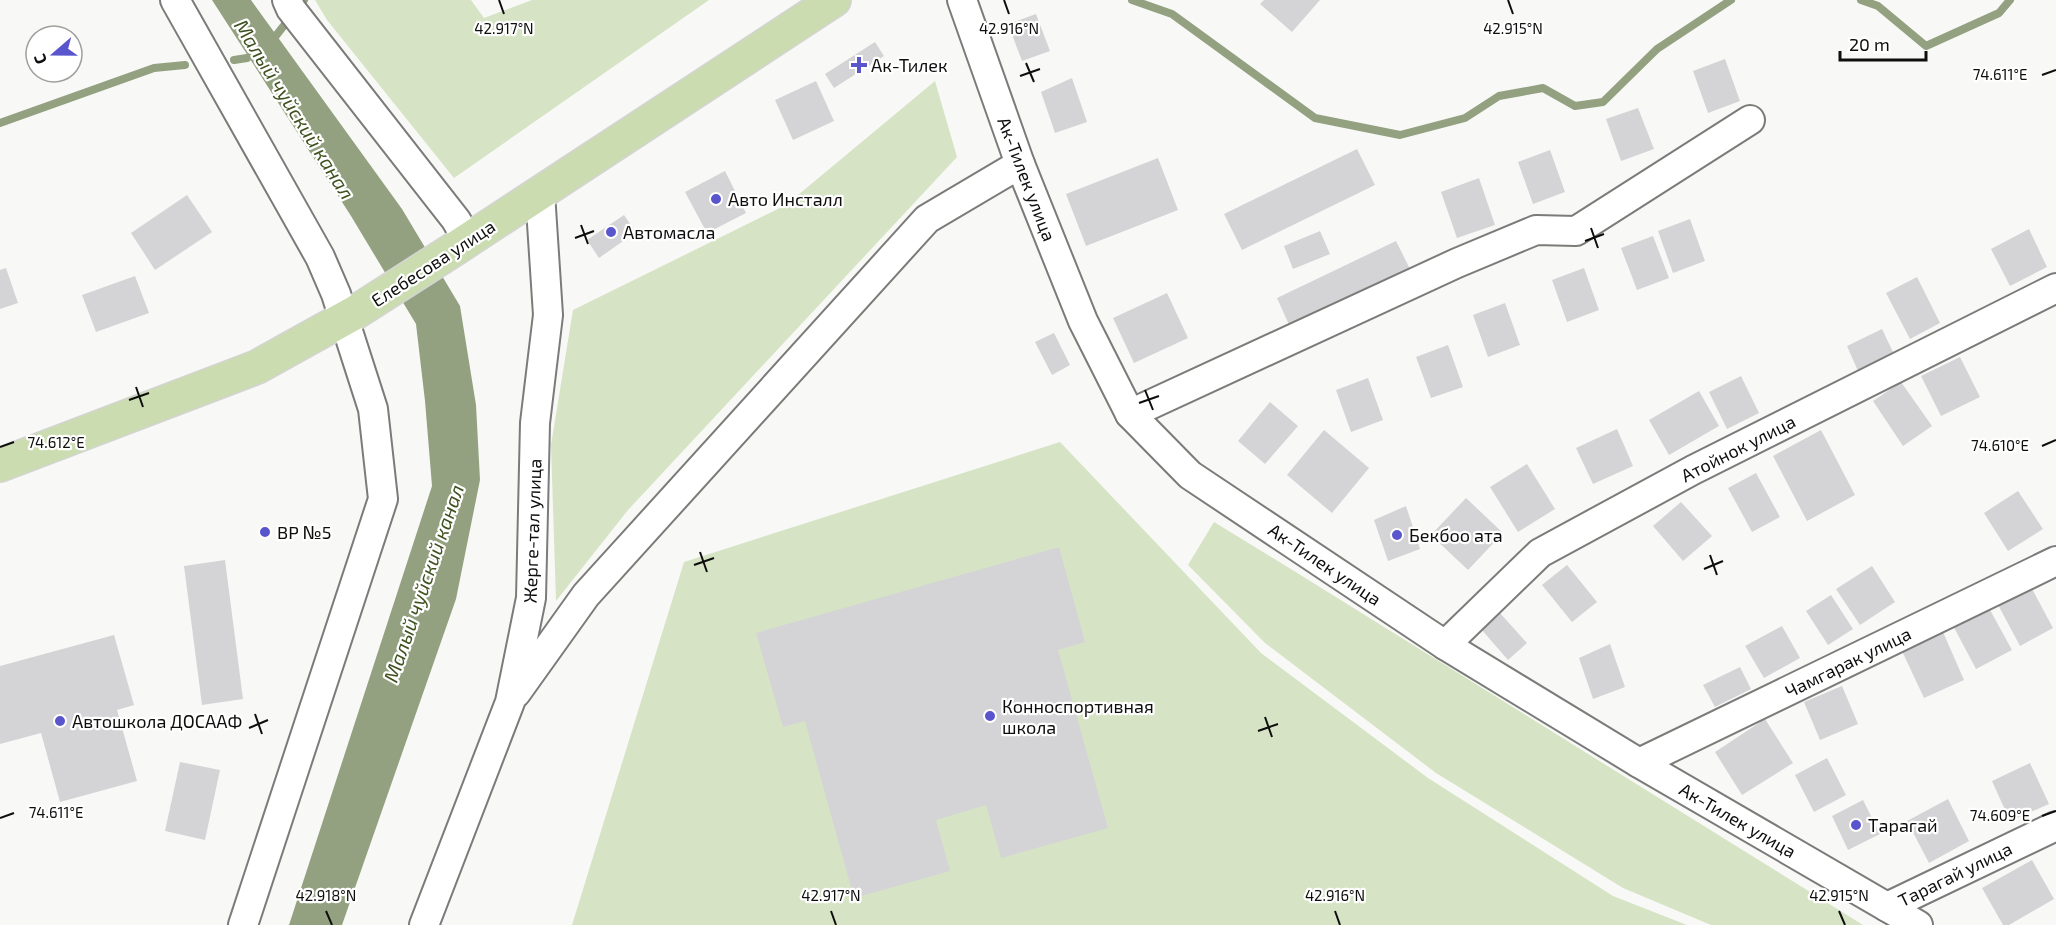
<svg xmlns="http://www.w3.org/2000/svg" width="2056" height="925" font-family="'Exo 2',sans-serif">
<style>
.green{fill:#d6e3c5}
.water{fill:#93a181}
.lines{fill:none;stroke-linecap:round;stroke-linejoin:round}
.stream{stroke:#93a181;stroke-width:8}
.building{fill:#d4d4d7}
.minor-casing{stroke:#7b7c79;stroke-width:32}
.major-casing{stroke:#d4d4d3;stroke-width:36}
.minor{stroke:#fff;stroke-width:28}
.major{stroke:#cadcb0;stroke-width:33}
.ticks{fill:none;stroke:#0e0e0d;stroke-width:2}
.poi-dot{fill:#5955cd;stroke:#fff;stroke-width:2}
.labels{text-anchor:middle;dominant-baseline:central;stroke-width:4.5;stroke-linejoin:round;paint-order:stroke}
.poi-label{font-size:18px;fill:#0e0e0d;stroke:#fff;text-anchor:start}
.street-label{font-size:18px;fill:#0e0e0d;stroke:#fff}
.water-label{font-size:20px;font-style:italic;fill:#3f5220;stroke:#fff}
.ticks-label{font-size:15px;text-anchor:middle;fill:#0e0e0d;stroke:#fff;stroke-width:4.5;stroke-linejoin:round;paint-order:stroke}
</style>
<rect width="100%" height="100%" fill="#f8f9f6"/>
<g class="green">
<path d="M 315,0 L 471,0 L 484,18 L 532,0 L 709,0 L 454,178 L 327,20 Z"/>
<path d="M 935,81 L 957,157 L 628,510 L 556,601 L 551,445 L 573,310 L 786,205 Z"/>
<path d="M 1060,442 L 1261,653 L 1428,778 L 1613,896 L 1687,925 L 572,925 L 684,562 Z"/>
<path d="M 1214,522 L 1286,566 L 1863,925 L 1711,925 L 1623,888 L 1436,773 L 1265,643 L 1188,565 Z"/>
</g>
<path class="water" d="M 212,0 L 251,0 L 402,209 L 460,306 L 476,405 L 480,480 L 456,599 L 342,925 L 289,925 L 432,486 L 425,401 L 416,324 L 351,216 Z"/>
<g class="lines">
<g class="stream">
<path d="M 1132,0 L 1172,14 L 1315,118 L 1400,135 L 1465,118 L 1499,96 L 1543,88 L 1575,106 L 1603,102 L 1657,49 L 1731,0"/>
<path d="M 1861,0 L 1878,6 L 1926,46 L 1999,13 L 2010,0"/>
<path d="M 271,42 L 304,0"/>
<path d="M 234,60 L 247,58"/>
<path d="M 0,123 L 154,68 L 185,65"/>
</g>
</g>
<g class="building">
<path d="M 1264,0 L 1320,0 L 1292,32 L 1260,4 Z"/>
<path d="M 1036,14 L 1050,51 L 1022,61 L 1008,24 Z"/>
<path d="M 875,42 L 884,56 L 834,88 L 825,74 Z"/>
<path d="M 1725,59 L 1740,101 L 1708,113 L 1693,71 Z"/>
<path d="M 1072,78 L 1087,122 L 1055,133 L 1041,92 Z"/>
<path d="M 816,81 L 834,121 L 793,140 L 775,100 Z"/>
<path d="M 1638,108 L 1654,149 L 1621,161 L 1606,119 Z"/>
<path d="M 1357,149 L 1375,185 L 1242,250 L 1224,214 Z"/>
<path d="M 1550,150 L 1565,192 L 1533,204 L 1518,162 Z"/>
<path d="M 1158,158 L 1178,210 L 1086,246 L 1066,194 Z"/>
<path d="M 725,171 L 746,213 L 707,233 L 685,192 Z"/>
<path d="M 1479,178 L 1495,225 L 1457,238 L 1441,192 Z"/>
<path d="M 187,195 L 212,232 L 155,270 L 131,233 Z"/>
<path d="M 624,215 L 636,232 L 599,258 L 587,240 Z"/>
<path d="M 1690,219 L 1705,261 L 1673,273 L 1658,231 Z"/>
<path d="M 2029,229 L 2047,267 L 2010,286 L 1991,249 Z"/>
<path d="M 1320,231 L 1330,254 L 1293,269 L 1284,246 Z"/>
<path d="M 1653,236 L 1669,278 L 1637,290 L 1621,248 Z"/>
<path d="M 1396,241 L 1410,269 L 1290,327 L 1277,298 Z"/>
<path d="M 6,268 L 18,303 L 0,309 L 0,270 Z"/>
<path d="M 1584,268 L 1599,310 L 1567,322 L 1552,280 Z"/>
<path d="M 135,276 L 149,313 L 96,332 L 82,295 Z"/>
<path d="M 1917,277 L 1940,323 L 1910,339 L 1886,293 Z"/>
<path d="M 1167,293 L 1188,338 L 1134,363 L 1113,318 Z"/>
<path d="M 1505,303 L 1520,345 L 1488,357 L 1473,315 Z"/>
<path d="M 1882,329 L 1894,354 L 1858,371 L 1847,346 Z"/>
<path d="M 1054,333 L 1070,365 L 1052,375 L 1035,342 Z"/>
<path d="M 1448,345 L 1463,387 L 1431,398 L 1416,357 Z"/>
<path d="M 1960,357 L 1980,397 L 1941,416 L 1921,376 Z"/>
<path d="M 1741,376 L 1759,413 L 1727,429 L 1709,392 Z"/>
<path d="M 1368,378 L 1383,420 L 1351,432 L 1336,390 Z"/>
<path d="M 1901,382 L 1932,426 L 1903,446 L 1873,401 Z"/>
<path d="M 1699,391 L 1719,426 L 1669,455 L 1649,420 Z"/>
<path d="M 1270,402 L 1298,426 L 1265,464 L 1238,441 Z"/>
<path d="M 1617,429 L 1633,466 L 1593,484 L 1576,448 Z"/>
<path d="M 1324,430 L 1369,468 L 1332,513 L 1287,475 Z"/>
<path d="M 1821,430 L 1855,495 L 1807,521 L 1773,456 Z"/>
<path d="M 1527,464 L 1555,509 L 1518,532 L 1490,487 Z"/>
<path d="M 1756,473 L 1780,517 L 1752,532 L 1728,488 Z"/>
<path d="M 2018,491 L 2043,529 L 2008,551 L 1984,513 Z"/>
<path d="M 1466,498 L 1503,533 L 1468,570 L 1431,535 Z"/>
<path d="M 1681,502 L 1712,536 L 1683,561 L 1653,526 Z"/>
<path d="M 1406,506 L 1420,549 L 1388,561 L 1374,520 Z"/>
<path d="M 1059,547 L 1085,642 L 1058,650 L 1108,828 L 1001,858 L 986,805 L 936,820 L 950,871 L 854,898 L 805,721 L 783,727 L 756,633 Z"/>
<path d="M 225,560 L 243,699 L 202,705 L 184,566 Z"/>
<path d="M 1567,565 L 1597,602 L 1572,622 L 1542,585 Z"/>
<path d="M 1872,566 L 1895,602 L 1860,625 L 1836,589 Z"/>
<path d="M 2029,583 L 2053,628 L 2020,646 L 1996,601 Z"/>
<path d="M 1831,595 L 1853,629 L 1828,645 L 1806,611 Z"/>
<path d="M 1984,599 L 2012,650 L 1976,669 L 1949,618 Z"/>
<path d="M 1500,613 L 1527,643 L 1508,660 L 1481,629 Z"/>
<path d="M 1782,626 L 1800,658 L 1764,678 L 1745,646 Z"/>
<path d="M 1943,632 L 1964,680 L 1924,698 L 1902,651 Z"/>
<path d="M 114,635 L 134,705 L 117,710 L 137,781 L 60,802 L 41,733 L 0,744 L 0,666 Z"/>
<path d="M 1610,644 L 1625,687 L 1593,699 L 1579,658 Z"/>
<path d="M 1740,667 L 1751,689 L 1715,707 L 1703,685 Z"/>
<path d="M 1842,686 L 1858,724 L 1820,740 L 1804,702 Z"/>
<path d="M 1765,719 L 1793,763 L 1742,795 L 1715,752 Z"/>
<path d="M 1827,758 L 1846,795 L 1814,812 L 1795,775 Z"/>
<path d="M 180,762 L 220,770 L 205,840 L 165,831 Z"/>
<path d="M 2030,763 L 2049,804 L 2010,821 L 1992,781 Z"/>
<path d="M 1948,799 L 1969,841 L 1929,863 L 1907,821 Z"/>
<path d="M 1863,800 L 1880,834 L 1848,850 L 1832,816 Z"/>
<path d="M 2032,860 L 2054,899 L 2009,925 L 2003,925 L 1982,888 Z"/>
</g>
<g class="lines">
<g class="minor-casing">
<g id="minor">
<path d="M 175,0 L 320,257 L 336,294 L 373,409 L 383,499 L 243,925"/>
<path d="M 287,0 L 291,9 L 456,220 L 468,241"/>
<path d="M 962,0 L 1020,164 L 1083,321 L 1130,414 L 1190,475 L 1445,645 L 1639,763 L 1918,925"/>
<path d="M 1130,414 L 1457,263 L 1536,230 L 1576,231 L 1750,120"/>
<path d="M 1445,645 L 1540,553 L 1693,470 L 2056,288"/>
<path d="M 516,693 L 586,595 L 927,219 L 1020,164"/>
<path d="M 1639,763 L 2056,561"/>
<path d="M 1887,907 L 2056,826"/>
<path d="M 424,925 L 510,702 L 531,598 L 535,423 L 548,315 L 540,193"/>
</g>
</g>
<g class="major-casing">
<path id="major" d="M 0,465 L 257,367 L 356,312 L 456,248 L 834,0"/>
</g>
<use href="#minor" class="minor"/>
<use href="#major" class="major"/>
</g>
<path class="ticks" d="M 499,0 L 504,14M 1004,0 L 1009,14M 1508,0 L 1513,14M 1026,63 L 1034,82M 2042,75 L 2056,70M 1020,76 L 1040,69M 581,225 L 588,244M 1591,228 L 1598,248M 575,238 L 594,231M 1585,241 L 1604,234M 136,387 L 143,407M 1145,390 L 1153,410M 129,400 L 149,393M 1139,403 L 1159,396M 2042,446 L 2056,440M 0,447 L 14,442M 700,552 L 707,572M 1710,555 L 1717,575M 694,565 L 714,558M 1704,569 L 1723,561M 255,714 L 262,734M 1265,717 L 1272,737M 249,728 L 268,720M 1258,731 L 1278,724M 2042,816 L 2056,811M 0,818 L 14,813M 326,911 L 332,925M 831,911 L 836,925M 1335,911 L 1340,925M 1839,911 L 1845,925"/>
<g class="poi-dot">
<path d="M856 56h6v6h6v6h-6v6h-6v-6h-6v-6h6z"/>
<circle cx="716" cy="199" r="6"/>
<circle cx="611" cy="232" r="6"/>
<circle cx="265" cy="532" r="6"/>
<circle cx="1397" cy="535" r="6"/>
<circle cx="990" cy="716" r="6"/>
<circle cx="60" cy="721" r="6"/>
<circle cx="1856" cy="825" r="6"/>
</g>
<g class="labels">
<g class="poi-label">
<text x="871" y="65">Ак-Тилек</text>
<text x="728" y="199">Авто Инсталл</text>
<text x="623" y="232">Автомасла</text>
<text x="277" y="532">BP №5</text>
<text x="1409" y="535">Бекбоо ата</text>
<text x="1002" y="706">Конноспортивная<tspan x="1002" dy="21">школа</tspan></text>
<text x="72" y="721">Автошкола ДОСААФ</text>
<text x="1868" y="825">Тарагай</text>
</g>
<g class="street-label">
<text transform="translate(1027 179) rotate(69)">Ак-Тилек улица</text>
<text transform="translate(433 263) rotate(-33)">Елебесова улица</text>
<text transform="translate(1738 448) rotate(-27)">Атойнок улица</text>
<text transform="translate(532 531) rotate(-88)">Жерге-тал улица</text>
<text transform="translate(1325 564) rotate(34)">Ак-Тилек улица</text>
<text transform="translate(1848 662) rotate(-26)">Чамгарак улица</text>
<text transform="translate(1738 820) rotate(30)">Ак-Тилек улица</text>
<text transform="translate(1955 874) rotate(-26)">Тарагай улица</text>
</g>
<g class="water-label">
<text transform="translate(295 109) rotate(58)">Малый чуйский канал</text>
<text transform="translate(423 583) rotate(-71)">Малый чуйский канал</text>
</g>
</g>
<g class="ticks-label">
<text x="504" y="34">42.917°N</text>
<text x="1009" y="34">42.916°N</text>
<text x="1513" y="34">42.915°N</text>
<text x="2000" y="80">74.611°E</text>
<text x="56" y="448">74.612°E</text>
<text x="2000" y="451">74.610°E</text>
<text x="56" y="818">74.611°E</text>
<text x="2000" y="821">74.609°E</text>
<text x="326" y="901">42.918°N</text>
<text x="831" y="901">42.917°N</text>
<text x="1335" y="901">42.916°N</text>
<text x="1839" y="901">42.915°N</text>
</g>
<g transform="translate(54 54) rotate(250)"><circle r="28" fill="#ffffff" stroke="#9f9f9e" stroke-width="1.5"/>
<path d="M0-4.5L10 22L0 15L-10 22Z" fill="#5955cd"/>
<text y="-9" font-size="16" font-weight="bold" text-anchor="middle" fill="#0e0e0d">С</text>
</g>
<path d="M1840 51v9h86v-9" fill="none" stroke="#0e0e0d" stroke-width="3"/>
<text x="1849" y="51" font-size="18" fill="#0e0e0d" stroke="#ffffff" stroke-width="4.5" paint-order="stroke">20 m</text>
</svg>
